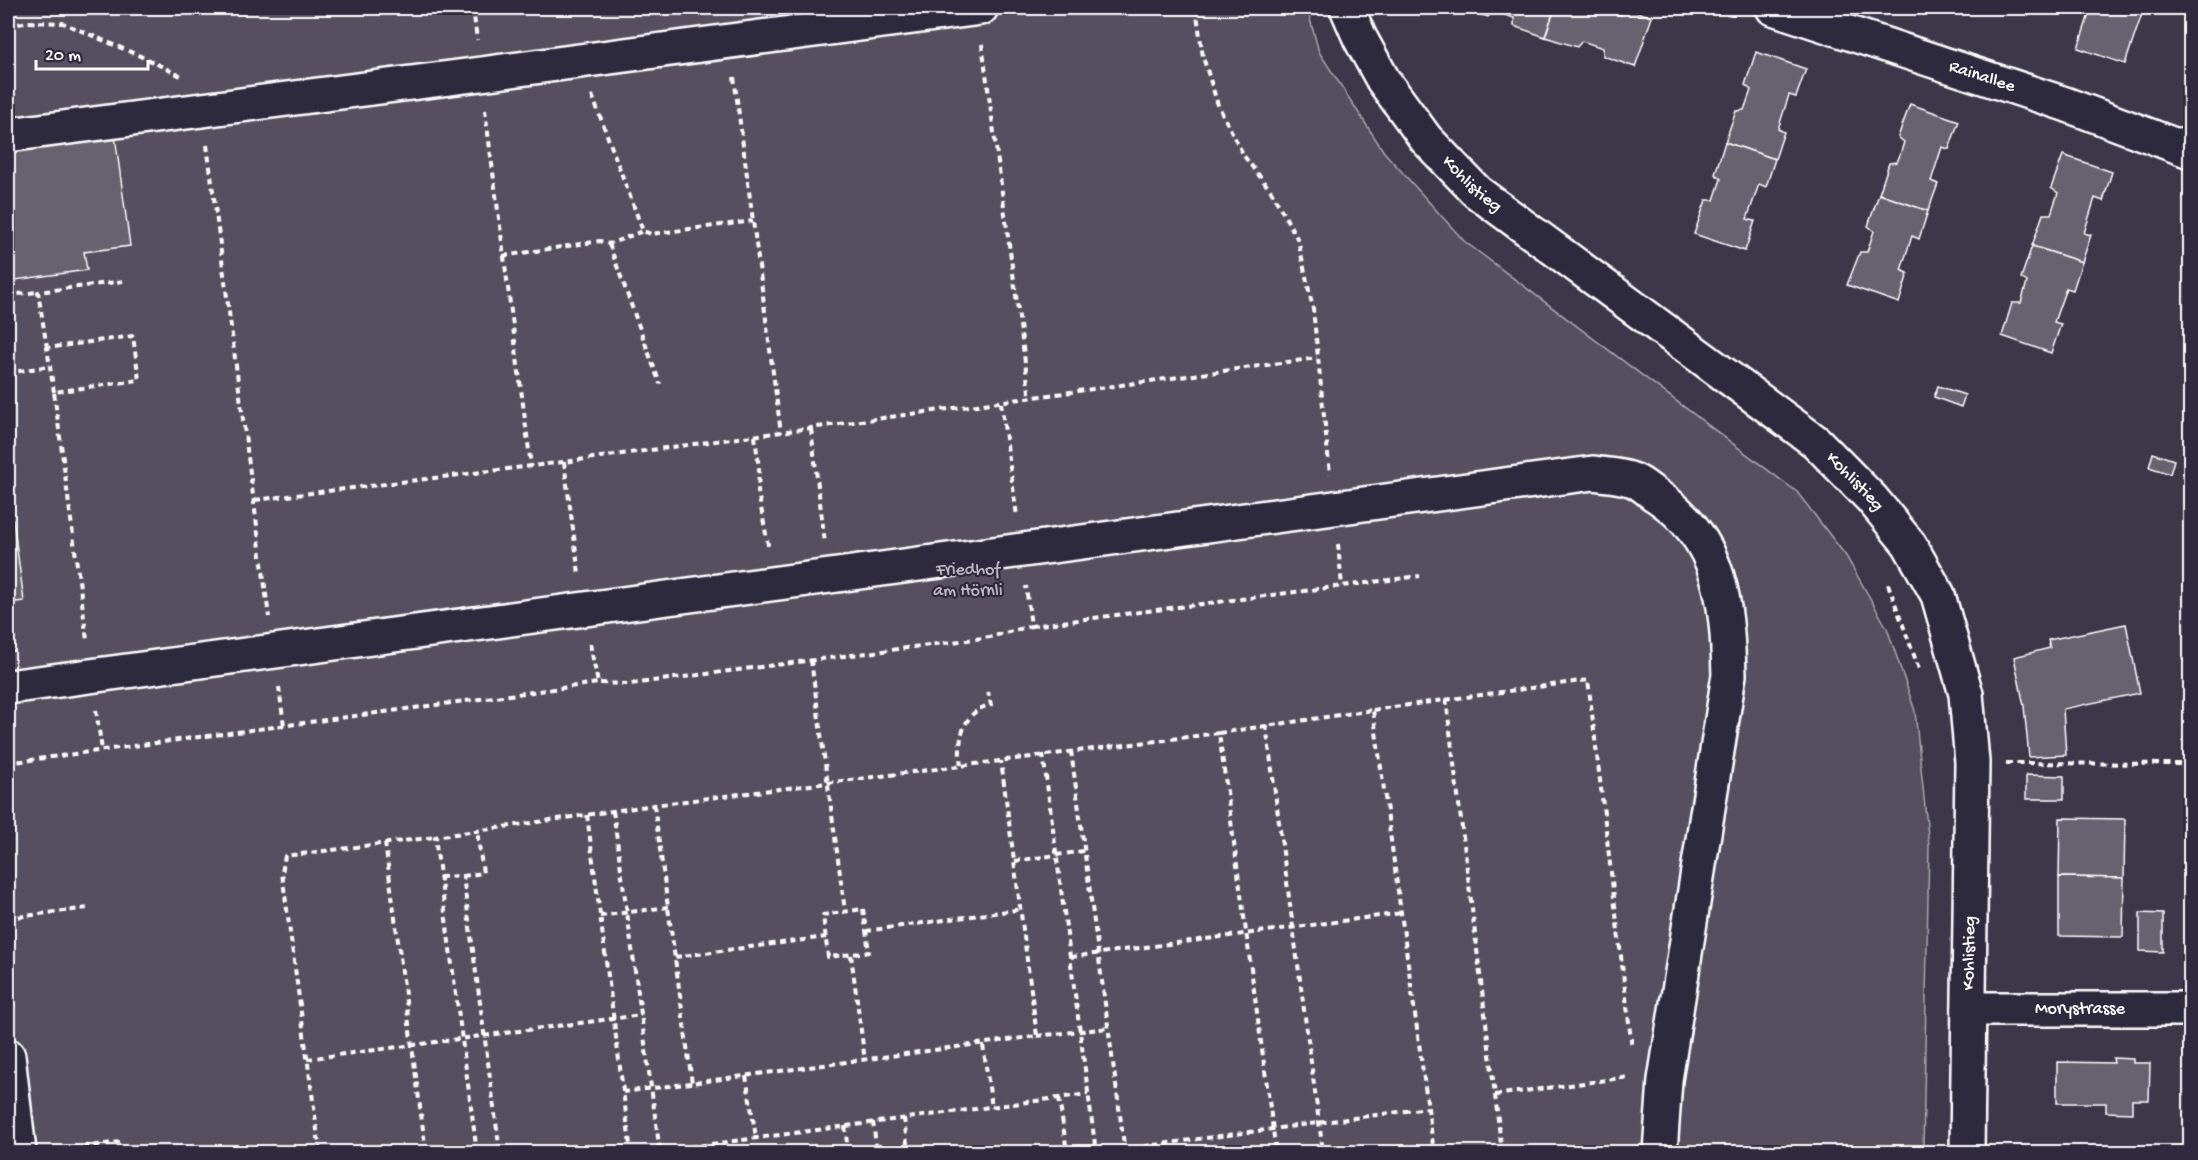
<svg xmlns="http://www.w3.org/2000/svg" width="2198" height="1160" font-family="'Gochi Hand',sans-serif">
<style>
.green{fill:#555060;stroke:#aaa8b0;stroke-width:1.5}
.building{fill:#666270;stroke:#fff;stroke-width:1.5}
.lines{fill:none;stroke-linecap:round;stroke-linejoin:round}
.minor-casing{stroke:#fff;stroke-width:38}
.path{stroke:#fff;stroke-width:4;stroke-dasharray:6 4.5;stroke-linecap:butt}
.minor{stroke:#2f2a3d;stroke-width:33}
.labels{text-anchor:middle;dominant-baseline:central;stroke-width:4.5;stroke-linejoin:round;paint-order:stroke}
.street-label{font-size:18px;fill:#fff;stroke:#2f2a3d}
.park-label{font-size:18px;fill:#bbb9bf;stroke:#2f2a3d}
</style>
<rect width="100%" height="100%" fill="#3c3749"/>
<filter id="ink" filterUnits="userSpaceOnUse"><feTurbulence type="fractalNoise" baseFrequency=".0167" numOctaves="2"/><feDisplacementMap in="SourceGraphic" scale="12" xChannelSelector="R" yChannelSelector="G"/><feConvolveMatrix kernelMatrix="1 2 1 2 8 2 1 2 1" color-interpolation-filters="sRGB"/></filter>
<g filter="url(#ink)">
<path class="green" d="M 8,8 L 1307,8 L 1319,52 L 1384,152 L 1464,241 L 1797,492 L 1846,556 L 1887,628 L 1915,711 L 1929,845 L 1923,1152 L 8,1152 Z"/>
<g class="building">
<path d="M 1460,8 L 1555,8 L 1545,37 L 1514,26 L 1514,18 L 1493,11 L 1488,17 Z"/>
<path d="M 1555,8 L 1600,8 L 1621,15 L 1624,8 L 1652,17 L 1635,67 L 1603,56 L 1603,48 L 1582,41 L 1577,47 L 1545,37 Z"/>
<path d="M 2091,8 L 2144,8 L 2125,64 L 2078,48 Z"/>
<path d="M 1756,52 L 1806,69 L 1796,97 L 1789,95 L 1778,129 L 1784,132 L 1775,159 L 1725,142 L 1736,111 L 1744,110 L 1751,90 L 1745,85 Z"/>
<path d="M 1910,104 L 1959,121 L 1949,149 L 1942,147 L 1931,181 L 1938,184 L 1928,211 L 1879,194 L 1889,163 L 1897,162 L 1900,155 L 1904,142 L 1898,137 Z"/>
<path d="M 115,136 L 130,246 L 84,252 L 87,270 L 8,281 L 8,150 Z"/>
<path d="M 1725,142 L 1775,159 L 1766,187 L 1759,184 L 1747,219 L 1755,221 L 1745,251 L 1694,234 L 1706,200 L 1714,200 L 1721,179 L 1715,174 Z"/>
<path d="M 2063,155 L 2112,172 L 2103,201 L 2095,198 L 2084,233 L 2091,235 L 2082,262 L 2032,246 L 2043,214 L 2051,214 L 2058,193 L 2051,188 Z"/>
<path d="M 1879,194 L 1928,211 L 1919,239 L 1912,236 L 1901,270 L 1908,273 L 1899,303 L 1847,285 L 1860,252 L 1867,252 L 1874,231 L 1868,226 Z"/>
<path d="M 2032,246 L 2082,262 L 2073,290 L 2066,288 L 2054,322 L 2061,324 L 2051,353 L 2002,336 L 2012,303 L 2021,303 L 2027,282 L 2021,278 Z"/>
<path d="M 1938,386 L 1965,395 L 1961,407 L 1934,397 Z"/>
<path d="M 2153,453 L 2174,460 L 2170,474 L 2149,467 Z"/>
<path d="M 13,520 L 24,601 L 8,603 L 8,521 Z"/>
<path d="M 2126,624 L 2140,693 L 2063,709 L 2066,755 L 2029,757 L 2024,706 L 2014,657 L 2050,648 L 2048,640 Z"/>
<path d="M 2026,775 L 2064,776 L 2064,799 L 2026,799 Z"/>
<path d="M 2060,818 L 2125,819 L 2124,878 L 2059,877 Z"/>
<path d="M 2059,877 L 2124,878 L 2123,937 L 2059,936 Z"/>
<path d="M 2140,913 L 2163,914 L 2163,952 L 2140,951 Z"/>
<path d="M 2113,1058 L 2133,1059 L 2133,1063 L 2150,1063 L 2149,1100 L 2132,1100 L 2132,1113 L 2106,1112 L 2106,1103 L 2057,1103 L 2057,1062 L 2114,1063 Z"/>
</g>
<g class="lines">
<g class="minor-casing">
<g id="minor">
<path id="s1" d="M 1347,8 L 1360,38 L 1383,80 L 1426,139 L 1477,192 L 1816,442 L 1872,499 L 1909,544 L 1938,595 L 1966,694 L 1972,762 L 1967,1152"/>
<path id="s2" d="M 1773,8 L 2065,104 L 2190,151"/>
<path d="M 8,135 L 481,74 L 981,8"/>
<path d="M 8,687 L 1593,473 C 1605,475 1618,475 1630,479 C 1639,481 1648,490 1657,496 C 1722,539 1727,604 1729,675 L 1665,1080 L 1660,1152"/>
<path id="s3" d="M 1969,1009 L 2190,1009"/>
<path d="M 8,1056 L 19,1152"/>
</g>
</g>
<g class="path">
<path d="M 473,8 L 477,40"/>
<path d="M 1196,8 L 1203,57 L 1218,105 L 1244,156 L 1271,191 L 1298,240 L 1313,309 L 1330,474"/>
<path d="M 8,26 L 28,22 L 63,23 L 147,59 L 181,76"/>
<path d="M 982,44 L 1030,399"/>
<path d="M 734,77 L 781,433"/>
<path d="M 592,95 L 643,231 L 651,234 L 753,221"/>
<path d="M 485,110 L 531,466"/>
<path d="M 207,145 L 269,617"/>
<path d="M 609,244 L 660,384"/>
<path d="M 503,256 L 600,241 L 609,244 L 643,231"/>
<path d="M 8,295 L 38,292"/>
<path d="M 47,348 L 38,292 L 124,281"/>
<path d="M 8,373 L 50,366"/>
<path d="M 54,392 L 47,348 L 133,336 L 139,380 L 54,392 L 87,640"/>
<path d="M 1001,403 L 1017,516"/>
<path d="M 811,429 L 825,543"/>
<path d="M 755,436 L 759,469 L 758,492 L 769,550"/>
<path d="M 564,462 L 579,574"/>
<path d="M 255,500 L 564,462 L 1317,358"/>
<path d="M 1338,544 L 1342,586"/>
<path d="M 1888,584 L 1919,669"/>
<path d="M 8,619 L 13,652"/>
<path d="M 1031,626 L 1420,576"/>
<path d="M 590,644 L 598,683 L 630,684 L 990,637 L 1031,626 L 1026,586"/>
<path d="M 811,660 L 845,911"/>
<path d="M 279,687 L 284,726"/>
<path d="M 1446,699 L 1502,1152"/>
<path d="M 96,710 L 102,750"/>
<path d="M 1373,710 L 1588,680 L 1632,1048"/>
<path d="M 1266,725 L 1323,1152"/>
<path d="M 1219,733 L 1373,710 L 1434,1152"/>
<path d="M 1071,751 L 1125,1152"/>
<path d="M 1043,754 L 1096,1152"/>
<path d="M 8,763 L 598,683"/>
<path d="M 2006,763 L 2179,764 L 2190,766"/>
<path d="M 961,765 C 957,740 963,710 991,705 L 988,692"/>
<path d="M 654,805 L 692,1083 L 1037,1036 L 1001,761"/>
<path d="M 613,811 L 660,1152"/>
<path d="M 587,815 L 631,1152"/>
<path d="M 385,843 L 426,1152"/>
<path d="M 1015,861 L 1084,851"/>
<path d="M 463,876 L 483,873 L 477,831"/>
<path d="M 440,877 L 463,876 L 500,1152"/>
<path d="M 863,909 L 869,952 L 828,957 L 823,915 Z"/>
<path d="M 600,916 L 668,907"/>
<path d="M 8,918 L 88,908"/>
<path d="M 866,931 L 1022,909"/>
<path d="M 851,955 L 865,1061"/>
<path d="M 675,957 L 826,937"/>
<path d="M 1071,957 L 1402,913"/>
<path d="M 1037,1036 L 1109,1028"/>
<path d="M 983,1045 L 992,1108"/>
<path d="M 307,1059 L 641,1015"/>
<path d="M 746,1076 L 756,1137"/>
<path d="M 623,1092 L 692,1083"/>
<path d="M 1495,1095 L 1629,1077"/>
<path d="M 1059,1098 L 1067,1152"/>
<path d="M 904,1118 L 908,1152"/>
<path d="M 873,1122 L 877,1152"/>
<path d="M 845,1126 L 848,1152"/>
<path d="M 52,1151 L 120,1142"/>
<path d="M 659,1151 L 1088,1094"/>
<path d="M 320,1152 L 282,873 L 285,856 L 435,837"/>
<path d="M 477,1152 L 435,837 L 654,805 L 1219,733 L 1276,1152"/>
<path d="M 1102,1152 L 1428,1108"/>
</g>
<use href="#minor" class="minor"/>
</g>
</g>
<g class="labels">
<g class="street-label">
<text stroke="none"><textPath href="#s2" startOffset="220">Rainallee</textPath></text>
<text stroke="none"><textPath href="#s1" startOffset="218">Kohlistieg</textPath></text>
<text stroke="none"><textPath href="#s1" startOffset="704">Kohlistieg</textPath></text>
<text transform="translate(1970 953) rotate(-89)">Kohlistieg</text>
<text stroke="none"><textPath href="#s3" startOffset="111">Morystrasse</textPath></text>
</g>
<g class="park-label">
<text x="968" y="570">Friedhof<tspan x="968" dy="21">am Hörnli</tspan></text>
</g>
</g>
<rect width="2198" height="1160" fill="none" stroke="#2f2a3d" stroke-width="30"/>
<rect x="15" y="15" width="2168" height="1130" fill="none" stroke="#fff" stroke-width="2" filter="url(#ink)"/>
<path d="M36 60v9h112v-9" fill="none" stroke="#ffffff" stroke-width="3"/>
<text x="45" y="60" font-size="18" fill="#ffffff" stroke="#2f2a3d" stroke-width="4.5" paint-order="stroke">20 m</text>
</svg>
